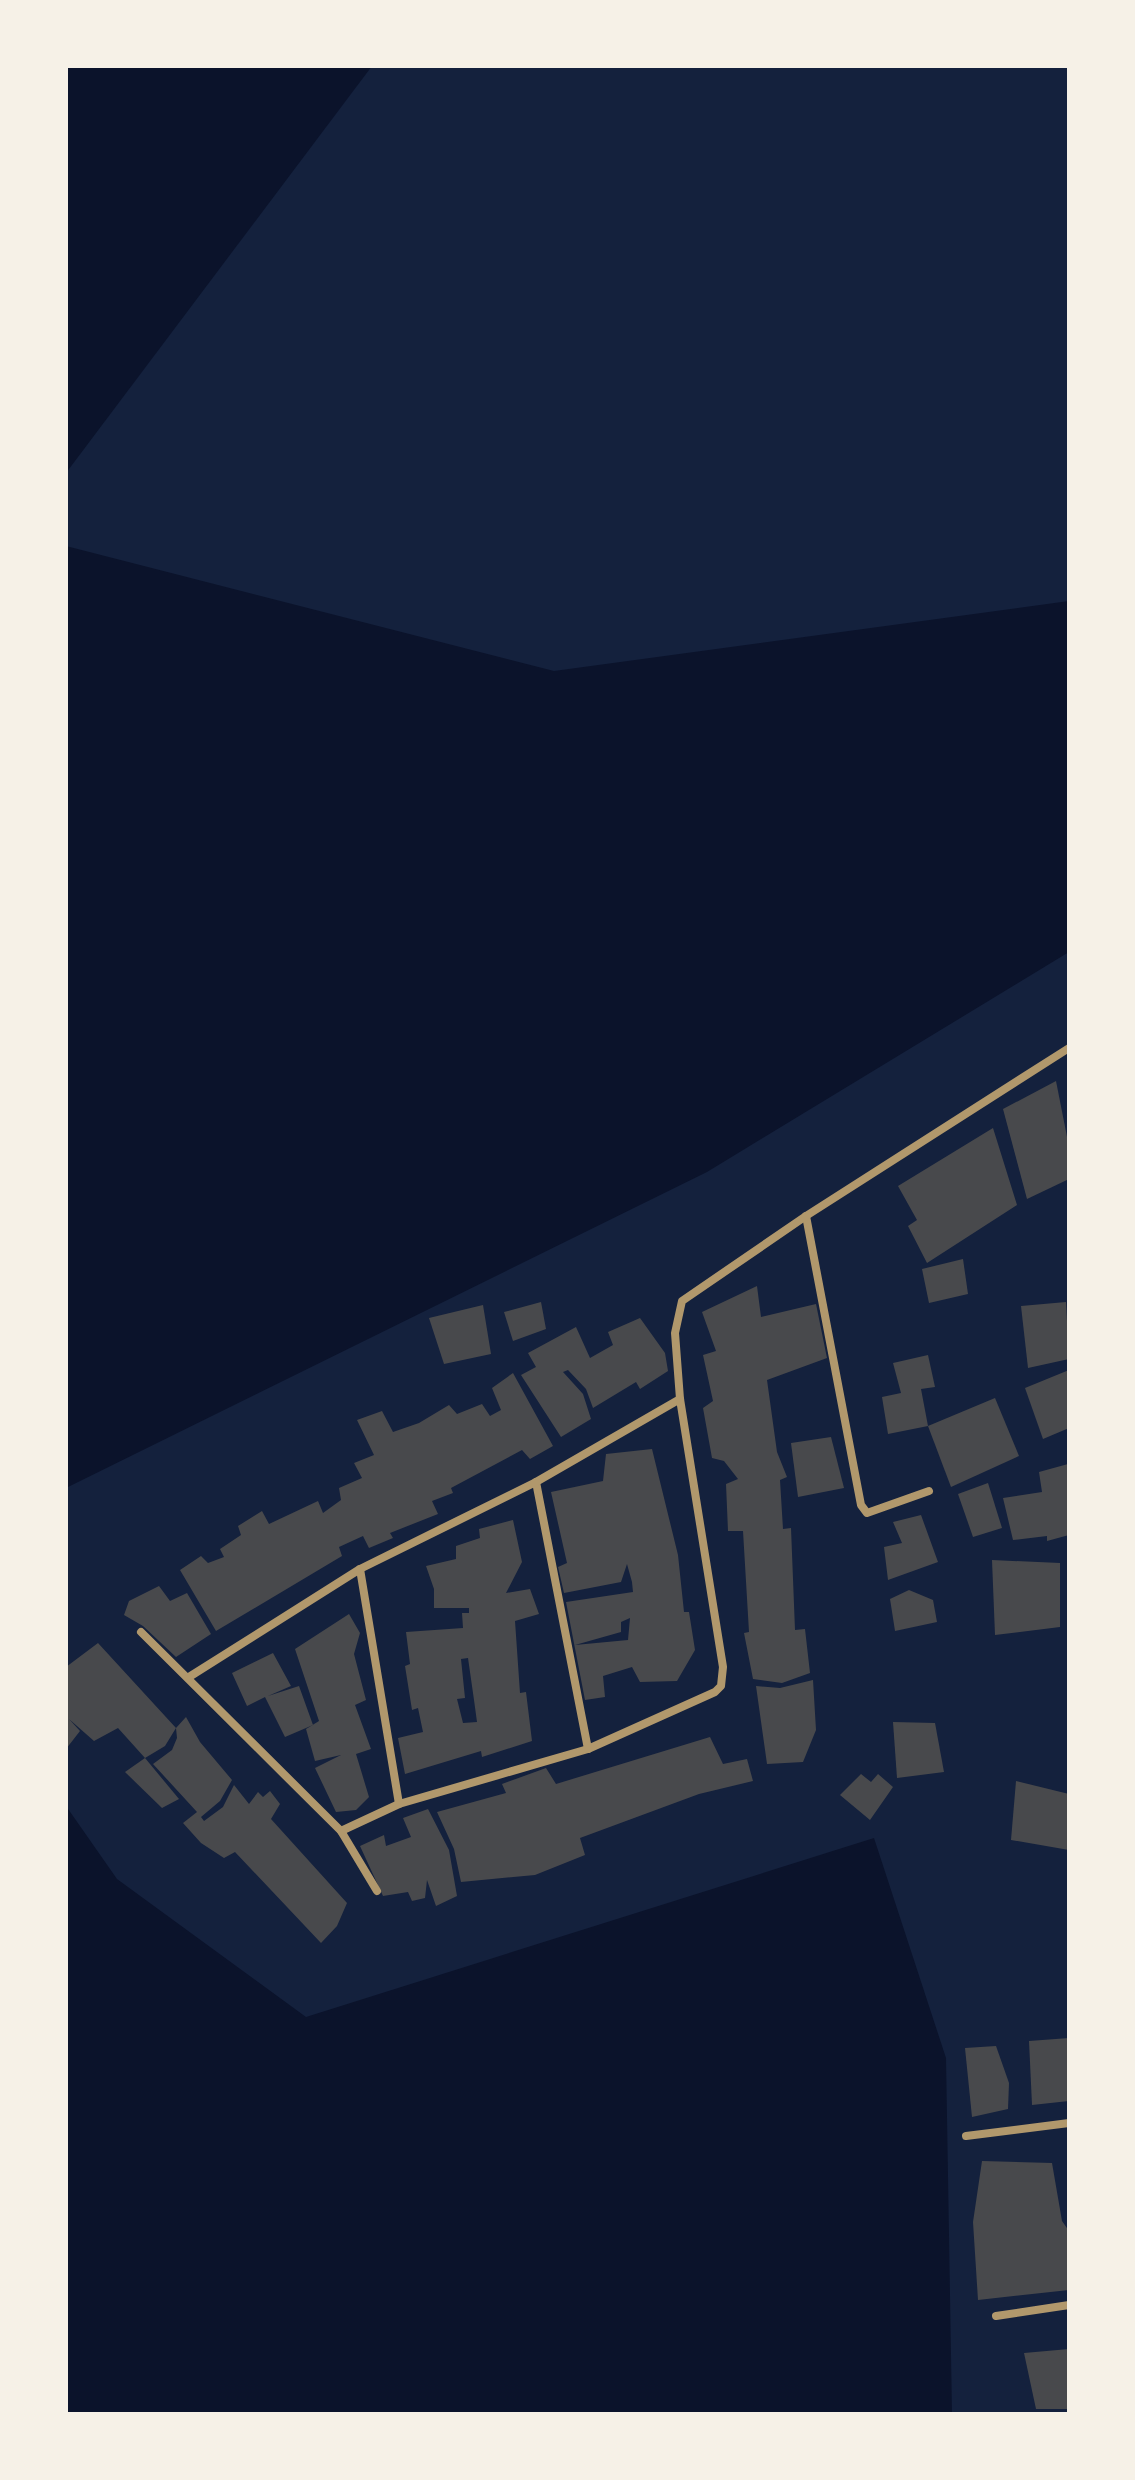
<svg xmlns="http://www.w3.org/2000/svg" width="1135" height="2480" font-family="Spectral,serif">
<style>
.water{fill:#0b132b}
.building{fill:#48494c;fill-rule:evenodd}
.lines{fill:none;stroke-linecap:round;stroke-linejoin:round}
.minor{stroke:#b1986c;stroke-width:8}
</style>
<rect width="100%" height="100%" fill="#14213d"/>
<g class="water">
<path d="M 66,66 L 372,66 L 66,473 Z"/>
<path d="M 66,546 L 554,671 L 1069,601 L 1069,952 L 707,1172 L 66,1488 Z"/>
<path d="M 66,1806 L 117,1879 L 306,2017 L 874,1838 L 946,2058 L 952,2414 L 66,2414 Z"/>
</g>
<g class="building">
<path d="M 1056,1081 L 1069,1147 L 1069,1179 L 1027,1199 L 1003,1109 Z"/>
<path d="M 993,1128 L 1017,1205 L 927,1263 L 908,1226 L 917,1220 L 898,1186 Z"/>
<path d="M 963,1259 L 968,1294 L 929,1303 L 922,1269 Z"/>
<path d="M 757,1286 L 761,1317 L 816,1304 L 827,1358 L 767,1380 L 777,1452 L 787,1477 L 780,1480 L 783,1529 L 791,1528 L 795,1630 L 805,1629 L 810,1673 L 782,1683 L 753,1679 L 744,1633 L 749,1632 L 743,1531 L 728,1531 L 726,1484 L 738,1479 L 724,1461 L 712,1458 L 703,1408 L 713,1401 L 703,1355 L 716,1351 L 702,1312 Z"/>
<path d="M 541,1302 L 546,1329 L 513,1341 L 504,1312 Z"/>
<path d="M 1066,1302 L 1069,1359 L 1028,1368 L 1021,1306 Z"/>
<path d="M 483,1305 L 491,1354 L 444,1364 L 429,1318 Z"/>
<path d="M 640,1318 L 665,1353 L 668,1371 L 640,1389 L 636,1382 L 593,1408 L 586,1389 L 568,1370 L 563,1372 L 583,1394 L 591,1419 L 561,1437 L 521,1375 L 536,1367 L 528,1353 L 576,1327 L 590,1358 L 613,1345 L 608,1332 Z"/>
<path d="M 928,1355 L 935,1387 L 921,1389 L 928,1426 L 888,1434 L 882,1397 L 901,1393 L 893,1363 Z"/>
<path d="M 1069,1370 L 1069,1428 L 1043,1439 L 1025,1388 Z"/>
<path d="M 513,1373 L 553,1446 L 530,1459 L 522,1450 L 451,1488 L 453,1493 L 432,1501 L 438,1514 L 390,1533 L 393,1538 L 369,1548 L 363,1536 L 339,1547 L 342,1556 L 216,1631 L 180,1570 L 201,1556 L 208,1563 L 224,1557 L 220,1549 L 241,1535 L 238,1526 L 262,1511 L 269,1524 L 318,1501 L 323,1513 L 341,1500 L 339,1488 L 362,1478 L 354,1463 L 374,1455 L 357,1420 L 382,1411 L 393,1432 L 419,1423 L 449,1405 L 457,1414 L 482,1404 L 490,1416 L 501,1410 L 492,1388 Z"/>
<path d="M 995,1398 L 1019,1456 L 951,1487 L 928,1426 Z"/>
<path d="M 831,1437 L 844,1488 L 798,1497 L 791,1443 Z"/>
<path d="M 652,1449 L 678,1555 L 684,1612 L 689,1612 L 695,1650 L 677,1681 L 640,1682 L 632,1667 L 603,1676 L 605,1697 L 585,1700 L 566,1602 L 633,1592 L 632,1582 L 627,1564 L 621,1582 L 564,1593 L 558,1567 L 567,1563 L 551,1492 L 603,1481 L 606,1454 ZM 630,1618 L 628,1640 L 575,1645 L 621,1632 L 621,1622 Z"/>
<path d="M 1068,1464 L 1069,1535 L 1047,1541 L 1047,1536 L 1013,1540 L 1003,1498 L 1042,1492 L 1039,1472 Z"/>
<path d="M 988,1483 L 1002,1528 L 973,1537 L 958,1494 Z"/>
<path d="M 921,1515 L 938,1562 L 888,1580 L 884,1547 L 902,1543 L 893,1522 Z"/>
<path d="M 513,1520 L 522,1562 L 506,1593 L 530,1589 L 539,1614 L 515,1621 L 520,1693 L 526,1692 L 532,1741 L 482,1757 L 481,1751 L 405,1774 L 398,1738 L 423,1732 L 418,1708 L 412,1710 L 405,1666 L 410,1664 L 406,1632 L 463,1628 L 462,1613 L 469,1613 L 469,1608 L 434,1608 L 434,1589 L 426,1566 L 456,1559 L 456,1546 L 480,1538 L 479,1529 ZM 468,1658 L 474,1700 L 477,1722 L 463,1723 L 457,1699 L 465,1698 L 461,1659 Z"/>
<path d="M 992,1560 L 1060,1563 L 1060,1627 L 995,1635 Z"/>
<path d="M 159,1586 L 170,1601 L 187,1593 L 211,1634 L 176,1657 L 143,1626 L 124,1615 L 129,1601 Z"/>
<path d="M 909,1590 L 933,1600 L 937,1622 L 895,1631 L 890,1599 Z"/>
<path d="M 349,1614 L 360,1633 L 354,1654 L 366,1700 L 355,1705 L 371,1749 L 356,1754 L 369,1797 L 356,1810 L 336,1812 L 315,1768 L 341,1755 L 315,1761 L 306,1729 L 319,1721 L 295,1649 Z"/>
<path d="M 98,1643 L 176,1728 L 186,1717 L 200,1742 L 232,1780 L 220,1801 L 201,1817 L 204,1821 L 223,1807 L 234,1785 L 249,1804 L 258,1792 L 263,1797 L 270,1791 L 280,1804 L 271,1819 L 347,1903 L 337,1926 L 321,1943 L 235,1852 L 224,1858 L 201,1843 L 183,1823 L 197,1812 L 153,1764 L 172,1750 L 177,1738 L 176,1728 L 165,1746 L 145,1758 L 118,1728 L 94,1741 L 69,1719 L 80,1731 L 66,1749 L 66,1667 Z"/>
<path d="M 273,1653 L 291,1686 L 268,1696 L 299,1686 L 313,1725 L 285,1737 L 265,1697 L 247,1706 L 232,1673 Z"/>
<path d="M 813,1680 L 816,1730 L 803,1762 L 767,1764 L 756,1686 L 780,1688 Z"/>
<path d="M 893,1722 L 935,1723 L 944,1772 L 897,1778 Z"/>
<path d="M 710,1737 L 723,1764 L 747,1759 L 753,1781 L 699,1794 L 580,1838 L 585,1855 L 535,1875 L 461,1882 L 454,1849 L 437,1812 L 506,1793 L 502,1784 L 546,1768 L 556,1784 Z"/>
<path d="M 145,1758 L 179,1799 L 162,1808 L 125,1772 Z"/>
<path d="M 861,1774 L 871,1782 L 878,1774 L 893,1787 L 870,1820 L 840,1795 Z"/>
<path d="M 1016,1781 L 1069,1794 L 1069,1850 L 1011,1840 Z"/>
<path d="M 428,1809 L 449,1850 L 457,1896 L 436,1906 L 427,1880 L 425,1898 L 412,1901 L 408,1892 L 383,1896 L 360,1846 L 384,1835 L 386,1846 L 411,1837 L 403,1818 Z"/>
<path d="M 1069,2038 L 1069,2101 L 1032,2105 L 1029,2041 Z"/>
<path d="M 996,2046 L 1009,2083 L 1008,2109 L 972,2117 L 965,2048 Z"/>
<path d="M 982,2161 L 1052,2163 L 1062,2221 L 1069,2231 L 1069,2290 L 978,2300 L 973,2222 Z"/>
<path d="M 1069,2349 L 1069,2409 L 1036,2409 L 1024,2353 Z"/>
</g>
<g class="lines">
<g class="minor">
<path d="M 806,1216 L 861,1505 L 867,1513 L 929,1491"/>
<path d="M 536,1482 L 588,1749"/>
<path d="M 360,1569 L 399,1804"/>
<path d="M 141,1632 L 341,1831 L 377,1891"/>
<path d="M 189,1677 L 360,1569 L 536,1482 L 680,1399"/>
<path d="M 341,1831 L 399,1804 L 588,1749 L 715,1692 L 721,1686 L 723,1667 L 680,1399 L 675,1333 L 682,1301 L 806,1216 L 1069,1048"/>
<path d="M 966,2136 L 1069,2123"/>
<path d="M 996,2316 L 1069,2305"/>
</g>
</g>
<rect width="1135" height="2480" fill="none" stroke="#f6f1e7" stroke-width="136"/>
</svg>
